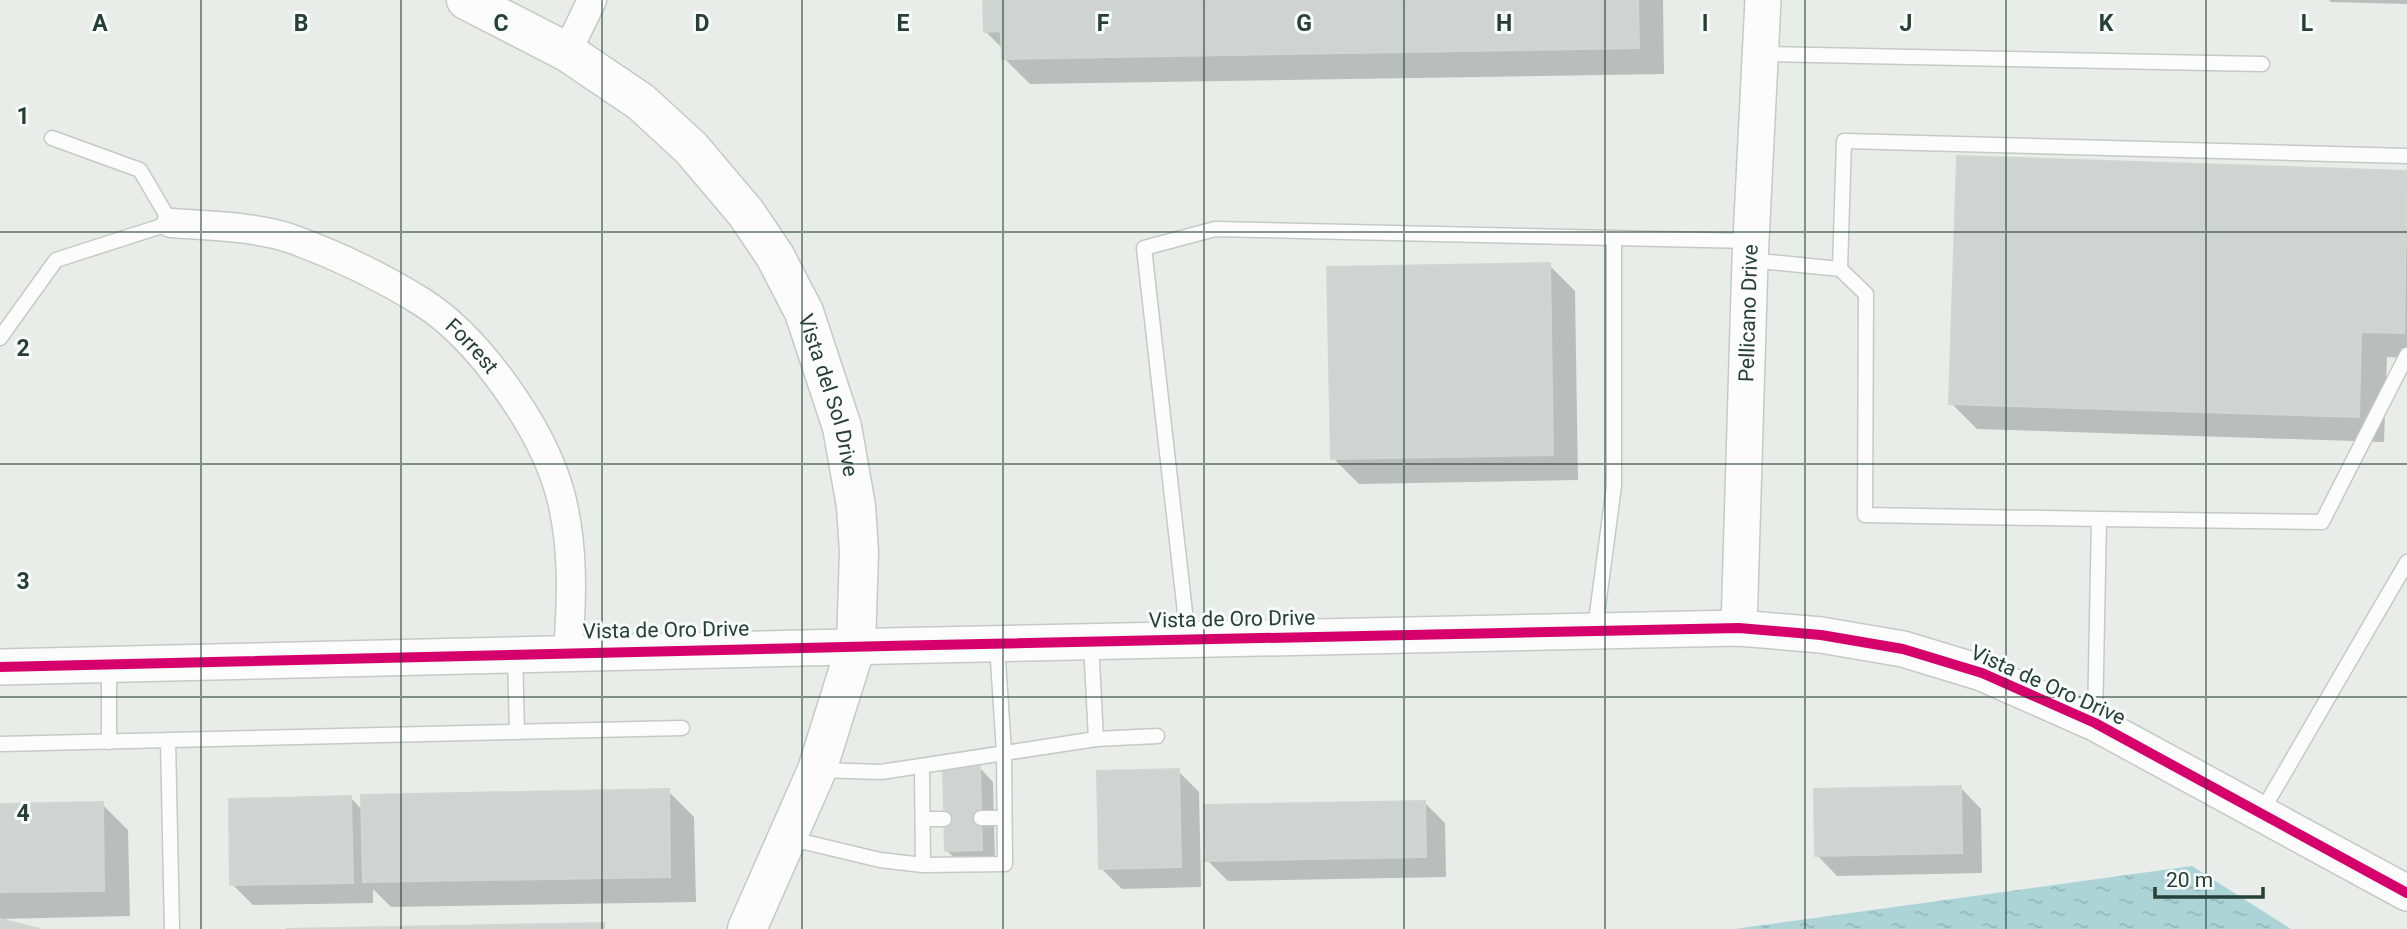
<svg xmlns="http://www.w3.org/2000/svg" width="2407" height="929" font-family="Roboto,sans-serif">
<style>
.water{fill:url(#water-ripples)}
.shadow{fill:#0003}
.building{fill:#cfd4d2;stroke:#d1d6d3;stroke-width:2}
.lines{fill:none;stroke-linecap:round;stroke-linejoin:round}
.service-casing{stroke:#c5cac7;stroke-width:17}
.minor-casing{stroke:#c5cac7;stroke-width:31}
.tertiary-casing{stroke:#c5cac7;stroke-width:38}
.secondary-casing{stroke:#c4cac7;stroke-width:41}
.service{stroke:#fcfcfc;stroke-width:14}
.minor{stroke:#fcfcfc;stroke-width:28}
.tertiary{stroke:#fcfcfc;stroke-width:35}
.secondary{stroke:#fcfcfc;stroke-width:38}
.cycleway-casing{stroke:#f7fbf9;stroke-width:15}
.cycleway{stroke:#d6006c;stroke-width:10}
.grid{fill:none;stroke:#264037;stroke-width:2;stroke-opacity:0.55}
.labels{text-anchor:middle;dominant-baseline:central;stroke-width:6;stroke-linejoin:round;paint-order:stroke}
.street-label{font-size:21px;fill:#264037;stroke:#f7fbf9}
.grid-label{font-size:23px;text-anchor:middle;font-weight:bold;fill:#264037;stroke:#f7fbf9;stroke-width:6;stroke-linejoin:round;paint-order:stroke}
</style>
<defs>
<pattern id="water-ripples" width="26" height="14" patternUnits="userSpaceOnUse" patternTransform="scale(1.75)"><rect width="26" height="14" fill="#acd4d7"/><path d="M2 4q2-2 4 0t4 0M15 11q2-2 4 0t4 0" fill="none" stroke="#94b7b9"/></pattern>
</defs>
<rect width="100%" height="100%" fill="#e8edea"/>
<path class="water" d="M 2192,866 L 2291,929 L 1734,929 Z"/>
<g class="shadow">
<path d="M 985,0 L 1663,0 L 1664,74 L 1030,84 L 1004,58 L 1003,49 L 985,31 Z"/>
<path d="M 2329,0 L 2407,0 L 2407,4 L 2331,2 Z"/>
<path d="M 1959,158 L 2407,172 L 2407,358 L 2387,357 L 2384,442 L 1977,429 L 1951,403 Z"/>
<path d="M 1549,265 L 1575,291 L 1578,480 L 1359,484 L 1333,458 Z"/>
<path d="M 979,767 L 993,782 L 995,864 L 961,864 L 946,850 Z"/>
<path d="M 1178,771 L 1199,792 L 1201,887 L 1122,889 L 1101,868 Z"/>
<path d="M 1961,788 L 1981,809 L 1982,873 L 1837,876 L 1817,855 Z"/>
<path d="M 668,791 L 694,817 L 696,902 L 391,907 L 373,889 L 373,903 L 253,905 L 232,884 L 351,798 L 363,811 Z"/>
<path d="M 1424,802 L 1445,823 L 1446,877 L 1228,881 L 1207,860 Z"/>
<path d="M 102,804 L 128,830 L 130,916 L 0,919 L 0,806 Z"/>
</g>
<g class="building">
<path d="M 983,0 L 1638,0 L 1639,48 L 1002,59 L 1001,31 L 984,32 Z"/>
<path d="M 1957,156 L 2407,171 L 2404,333 L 2361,332 L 2359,417 L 1949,404 Z"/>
<path d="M 1550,263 L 1553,455 L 1331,459 L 1327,267 Z"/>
<path d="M 980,766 L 982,850 L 945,851 L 943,767 Z"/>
<path d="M 1179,769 L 1181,867 L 1099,869 L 1097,771 Z"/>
<path d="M 1961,786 L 1962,853 L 1815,856 L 1814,789 Z"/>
<path d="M 669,789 L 670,877 L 363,882 L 361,795 Z"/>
<path d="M 351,796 L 353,883 L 230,885 L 229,799 Z"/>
<path d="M 1425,801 L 1426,857 L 1205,861 L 1204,805 Z"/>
<path d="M 103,802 L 104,891 L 0,892 L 0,804 Z"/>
<path d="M 0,919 L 40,929 L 0,929 Z"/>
<path d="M 604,923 L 604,929 L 286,929 Z"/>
</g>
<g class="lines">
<g class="service-casing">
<g id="service">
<path d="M 1762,54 L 2262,64"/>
<path d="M 1750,260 L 1840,269 L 1866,294 L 1865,515 L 2099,519 L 2095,721"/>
<path d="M 1840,269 L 1844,141 L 2407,156"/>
<path d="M 0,338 L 56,260 L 171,223 L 140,170 L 52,138"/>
<path d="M 2099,519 L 2322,522 L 2407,355"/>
<path d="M 1595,629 L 1614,486 L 1614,238"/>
<path d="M 1188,639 L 1144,248 L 1215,229 L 1751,241"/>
<path d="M 1091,642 L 1096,739"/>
<path d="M 515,653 L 517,732"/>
<path d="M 168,740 L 172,929"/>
<path d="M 109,742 L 109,664"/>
<path d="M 0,744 L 682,728"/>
<path d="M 922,768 L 923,865"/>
<path d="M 818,770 L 881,772 L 1096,739 L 1157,736"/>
<path d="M 2261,813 L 2407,562"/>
<path d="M 981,818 L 1004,818"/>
<path d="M 923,819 L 944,819"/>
<path d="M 788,838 L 880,860 L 923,865 L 1005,864 L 1004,752 L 997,645"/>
</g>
</g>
<g class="minor-casing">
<g id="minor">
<path d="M 567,52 L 592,0"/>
<path id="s1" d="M 171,223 C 211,226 254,226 292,239 C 336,255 382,277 422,302 C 479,338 542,428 560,493 C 574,545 572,599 568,652"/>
</g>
</g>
<g class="tertiary-casing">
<g id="tertiary">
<path id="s2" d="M 1739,628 L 1750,260 L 1763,0"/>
<path d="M 0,667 C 580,652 1159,640 1739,628 L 1821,635 L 1903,649 L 1982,673 L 2095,723 L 2407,893"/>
</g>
</g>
<g class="secondary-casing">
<g id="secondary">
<path id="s3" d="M 466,0 L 567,52 L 641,102 L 691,148 L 746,213 L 775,256 L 804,312 L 842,427 L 856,506 L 859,552 L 856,646 L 817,770 L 747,929"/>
</g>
</g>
<use href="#service" class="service"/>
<use href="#minor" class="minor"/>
<use href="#tertiary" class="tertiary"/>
<use href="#secondary" class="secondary"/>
<g class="cycleway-casing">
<path id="cycleway" d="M 0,667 C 580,652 1159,640 1739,628 L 1821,635 L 1903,649 L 1982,673 L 2095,723 L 2407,893"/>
</g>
<use href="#cycleway" class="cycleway"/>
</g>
<path class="grid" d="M 201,0 L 201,929M 401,0 L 401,929M 602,0 L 602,929M 802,0 L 802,929M 1003,0 L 1003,929M 1204,0 L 1204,929M 1404,0 L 1404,929M 1605,0 L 1605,929M 1805,0 L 1805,929M 2006,0 L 2006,929M 2206,0 L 2206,929M 0,232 L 2407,232M 0,464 L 2407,464M 0,697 L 2407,697"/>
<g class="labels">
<g class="street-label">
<text stroke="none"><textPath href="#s2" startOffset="315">Pellicano Drive</textPath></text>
<text stroke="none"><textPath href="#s1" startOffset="334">Forrest</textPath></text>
<text stroke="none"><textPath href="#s3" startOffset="558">Vista del Sol Drive</textPath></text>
<text transform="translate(1232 619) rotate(-1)">Vista de Oro Drive</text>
<text transform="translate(666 630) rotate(-1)">Vista de Oro Drive</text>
<text transform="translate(2048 685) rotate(24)">Vista de Oro Drive</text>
</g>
</g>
<g class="grid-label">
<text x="100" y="31">A</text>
<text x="301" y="31">B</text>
<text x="501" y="31">C</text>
<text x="702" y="31">D</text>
<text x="903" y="31">E</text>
<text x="1103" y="31">F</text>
<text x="1304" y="31">G</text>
<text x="1504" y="31">H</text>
<text x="1705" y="31">I</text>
<text x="1906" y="31">J</text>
<text x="2106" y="31">K</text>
<text x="2307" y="31">L</text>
<text x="23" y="124">1</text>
<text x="23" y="356">2</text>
<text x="23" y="589">3</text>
<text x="23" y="821">4</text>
</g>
<path d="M2155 887v10h108v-10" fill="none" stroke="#264037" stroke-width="3.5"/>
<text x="2166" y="887" font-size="21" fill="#264037" stroke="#f7fbf9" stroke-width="5" paint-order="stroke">20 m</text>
</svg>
